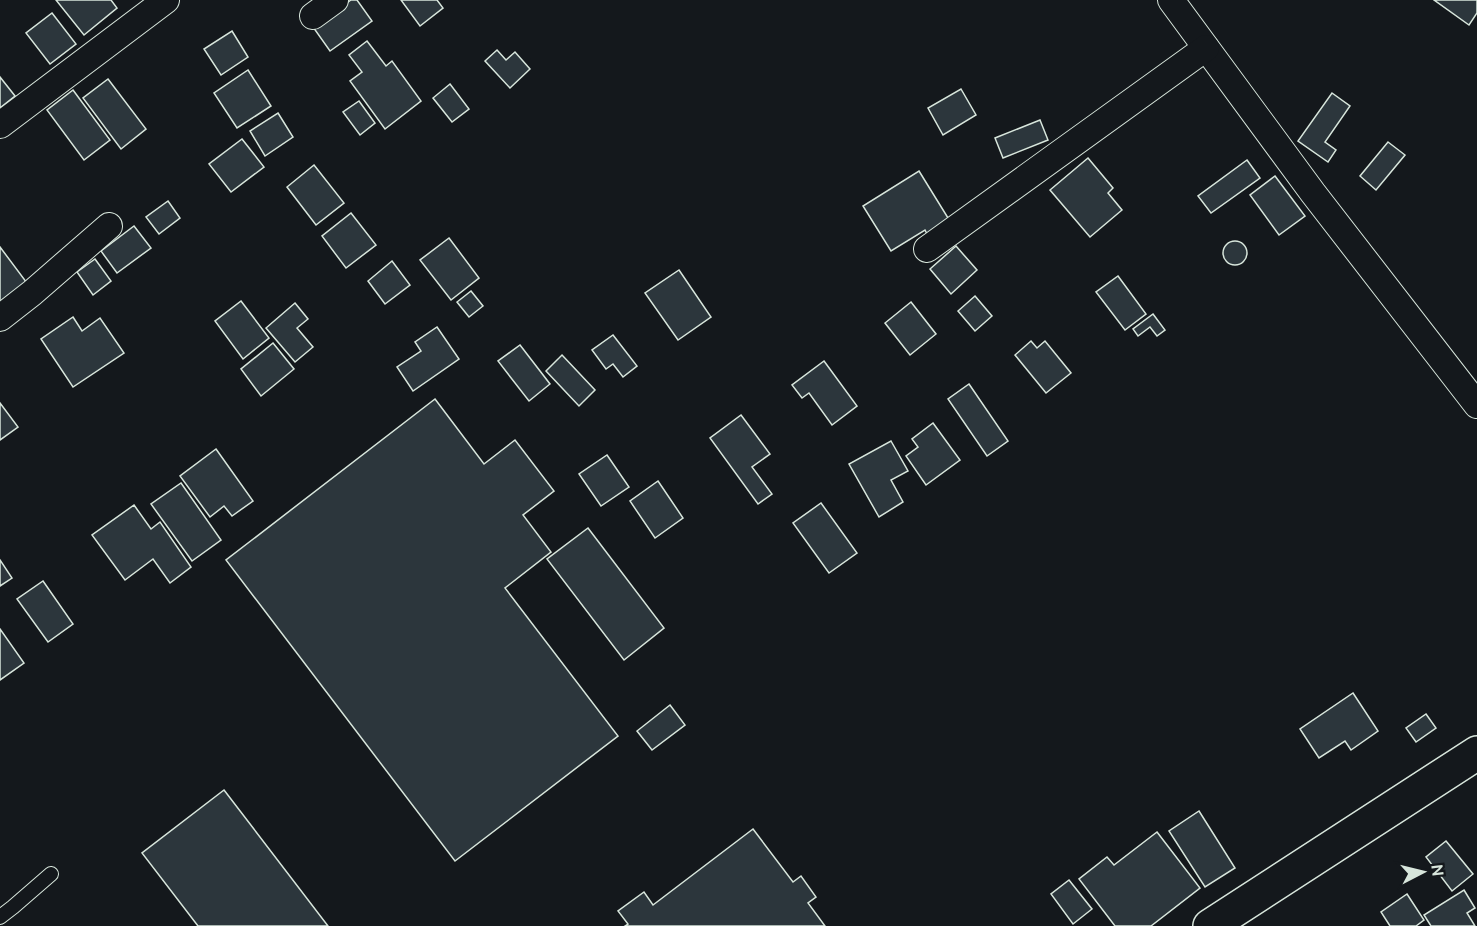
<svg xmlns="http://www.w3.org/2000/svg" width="1477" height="926" font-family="Ubuntu,sans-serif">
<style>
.building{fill:#2c363c;stroke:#d8e6dc;stroke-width:1.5}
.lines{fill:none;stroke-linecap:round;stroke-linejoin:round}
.lane-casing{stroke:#d8e6dc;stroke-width:16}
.street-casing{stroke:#d8e6dc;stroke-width:28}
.highway-casing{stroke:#d8e6dc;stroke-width:36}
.lane{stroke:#14181c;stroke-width:14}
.street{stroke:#14181c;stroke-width:26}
.highway{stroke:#14181c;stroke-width:33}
</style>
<rect width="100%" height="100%" fill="#14181c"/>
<g class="building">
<path d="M 56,0 L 111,0 L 117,8 L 84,35 Z"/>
<path d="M 351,0 L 357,0 L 372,21 L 330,51 L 313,27 Z"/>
<path d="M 401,0 L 437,0 L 443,8 L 420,26 Z"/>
<path d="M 1434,0 L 1477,0 L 1477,13 L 1469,25 Z"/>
<path d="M 52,13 L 76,44 L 50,64 L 26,33 Z"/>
<path d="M 232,31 L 248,57 L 221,75 L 204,49 Z"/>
<path d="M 367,41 L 386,66 L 392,61 L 421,101 L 385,129 L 350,81 L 362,72 L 349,55 Z"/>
<path d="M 497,50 L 506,60 L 515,52 L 530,69 L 510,88 L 485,61 Z"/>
<path d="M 248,70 L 271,106 L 237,128 L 214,93 Z"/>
<path d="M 0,77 L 15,96 L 0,108 Z"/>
<path d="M 108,79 L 146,129 L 121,149 L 83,98 Z"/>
<path d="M 450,84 L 469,109 L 452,122 L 433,98 Z"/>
<path d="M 961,89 L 976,115 L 943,135 L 928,108 Z"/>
<path d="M 73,90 L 110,140 L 84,160 L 47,110 Z"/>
<path d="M 1332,93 L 1350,106 L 1325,142 L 1336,150 L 1328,162 L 1298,141 Z"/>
<path d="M 359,101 L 375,123 L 360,135 L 343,112 Z"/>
<path d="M 278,113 L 293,137 L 265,156 L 250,131 Z"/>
<path d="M 1040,120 L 1048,140 L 1003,158 L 995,138 Z"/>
<path d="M 242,139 L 264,167 L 231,192 L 209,164 Z"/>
<path d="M 1388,142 L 1405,155 L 1376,190 L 1360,176 Z"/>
<path d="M 1088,158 L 1113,188 L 1108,193 L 1122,210 L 1090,237 L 1050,190 Z"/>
<path d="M 1247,160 L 1260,178 L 1211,213 L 1198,196 Z"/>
<path d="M 314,165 L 344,203 L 316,225 L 287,187 Z"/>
<path d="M 919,171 L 953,226 L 930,240 L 925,230 L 891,251 L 863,206 Z"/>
<path d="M 1275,176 L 1305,216 L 1279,235 L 1250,195 Z"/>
<path d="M 168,201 L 180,218 L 159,234 L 146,217 Z"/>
<path d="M 351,213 L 376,245 L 346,268 L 322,236 Z"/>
<path d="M 134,226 L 151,248 L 117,273 L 101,251 Z"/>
<path d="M 449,238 L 479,278 L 451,300 L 420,260 Z"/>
<circle cx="1235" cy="253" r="12"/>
<path d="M 956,246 L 977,270 L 951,294 L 930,269 Z"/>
<path d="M 0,247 L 27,283 L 0,303 Z"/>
<path d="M 95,259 L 111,281 L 93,295 L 77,272 Z"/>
<path d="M 392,261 L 410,285 L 385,304 L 368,281 Z"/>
<path d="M 679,270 L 711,317 L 678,340 L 645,293 Z"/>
<path d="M 1118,276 L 1146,314 L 1125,330 L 1096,292 Z"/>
<path d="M 471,291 L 483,306 L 469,317 L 457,302 Z"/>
<path d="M 975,296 L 992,316 L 975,331 L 958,311 Z"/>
<path d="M 241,301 L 269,338 L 243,359 L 215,321 Z"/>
<path d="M 911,302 L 936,334 L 910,355 L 885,323 Z"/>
<path d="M 295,303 L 308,319 L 297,328 L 313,347 L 295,362 L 266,328 Z"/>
<path d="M 1153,314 L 1165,330 L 1157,336 L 1150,327 L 1138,336 L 1133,329 Z"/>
<path d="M 73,317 L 82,331 L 100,318 L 124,353 L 73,387 L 41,339 Z"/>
<path d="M 437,327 L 459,359 L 413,391 L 397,367 L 421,351 L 415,342 Z"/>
<path d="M 613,335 L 637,366 L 623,377 L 613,364 L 606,369 L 592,350 Z"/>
<path d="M 1031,341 L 1037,348 L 1045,341 L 1071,373 L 1046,393 L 1015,355 Z"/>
<path d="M 273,343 L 294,369 L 261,396 L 241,369 Z"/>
<path d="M 520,345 L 550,384 L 529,401 L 498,361 Z"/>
<path d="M 562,355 L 595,390 L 579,406 L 546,371 Z"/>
<path d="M 824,361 L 857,406 L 832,425 L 809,393 L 802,398 L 792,385 Z"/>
<path d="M 969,384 L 1008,441 L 987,456 L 948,399 Z"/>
<path d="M 435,399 L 484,464 L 515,440 L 554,491 L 523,515 L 551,552 L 505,588 L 618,736 L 455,861 L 226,560 Z"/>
<path d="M 0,403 L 18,427 L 0,440 Z"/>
<path d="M 741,415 L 770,454 L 752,467 L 772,494 L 758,504 L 710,438 Z"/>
<path d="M 933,423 L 960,460 L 926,485 L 906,456 L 918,447 L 912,439 Z"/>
<path d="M 891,441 L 908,471 L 891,480 L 903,502 L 879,517 L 849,464 Z"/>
<path d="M 216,449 L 253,501 L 232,516 L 224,506 L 210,517 L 180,476 Z"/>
<path d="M 607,455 L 629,487 L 601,506 L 579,474 Z"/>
<path d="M 658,481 L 683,518 L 655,538 L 630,501 Z"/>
<path d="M 181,483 L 221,540 L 192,561 L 151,504 Z"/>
<path d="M 821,503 L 857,553 L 829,573 L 793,523 Z"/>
<path d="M 134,505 L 151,529 L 160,522 L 191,567 L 170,583 L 153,559 L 125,580 L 92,535 Z"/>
<path d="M 588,528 L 664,628 L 624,660 L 547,559 Z"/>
<path d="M 0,560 L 12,578 L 0,586 Z"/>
<path d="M 43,581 L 73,624 L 48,642 L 17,599 Z"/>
<path d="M 0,629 L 24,663 L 0,680 Z"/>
<path d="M 1353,693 L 1378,731 L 1351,750 L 1345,741 L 1319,758 L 1300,729 Z"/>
<path d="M 670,705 L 685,725 L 652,750 L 637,731 Z"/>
<path d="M 1426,714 L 1436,728 L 1416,742 L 1406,728 Z"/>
<path d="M 224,790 L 328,926 L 198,926 L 142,853 Z"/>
<path d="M 1199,811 L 1235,868 L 1205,887 L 1169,831 Z"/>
<path d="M 753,829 L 793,882 L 801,876 L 816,897 L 808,903 L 825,926 L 625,926 L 628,924 L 618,911 L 644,892 L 653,905 Z"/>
<path d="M 1157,832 L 1200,888 L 1151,926 L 1115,926 L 1079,879 L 1107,857 L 1114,865 Z"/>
<path d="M 1446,841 L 1473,874 L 1452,891 L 1426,857 Z"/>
<path d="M 1069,880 L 1092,909 L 1073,924 L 1051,894 Z"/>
<path d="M 1464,890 L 1475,908 L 1467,913 L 1475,926 L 1431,926 L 1424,915 Z"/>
<path d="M 1407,894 L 1424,920 L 1416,926 L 1390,926 L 1381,912 Z"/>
</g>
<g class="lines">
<g class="lane-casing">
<path id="lane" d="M 0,917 L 13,907 L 51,874"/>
</g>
<g class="street-casing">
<g id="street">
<path d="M 1171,0 L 1313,193 L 1477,405"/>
<path d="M 313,16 L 335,0"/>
<path d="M 0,125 L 166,0"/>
<path d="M 927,249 L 1206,48"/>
<path d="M 0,318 L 32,293 L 109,226"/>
</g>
</g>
<g class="highway-casing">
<path id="highway" d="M 1210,926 L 1477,753"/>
</g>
<use href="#lane" class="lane"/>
<use href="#street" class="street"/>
<use href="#highway" class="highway"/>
</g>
<g transform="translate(1423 872) rotate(83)" stroke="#14181c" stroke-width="4.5" paint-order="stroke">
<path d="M0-4.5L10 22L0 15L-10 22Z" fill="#d8e6dc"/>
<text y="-9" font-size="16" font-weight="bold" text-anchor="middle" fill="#d8e6dc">N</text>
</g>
</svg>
